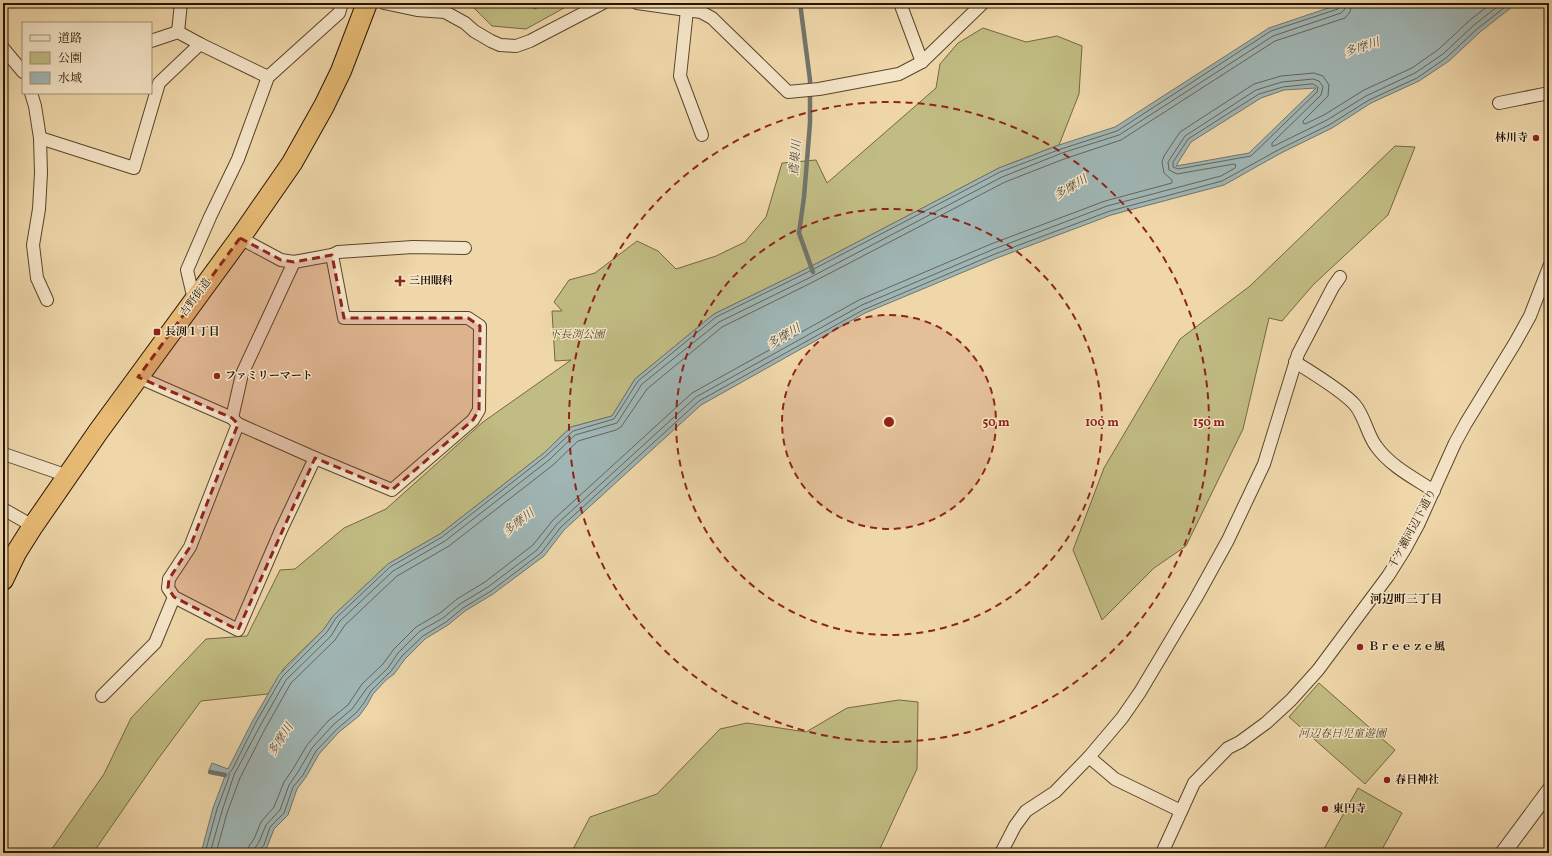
<svg xmlns="http://www.w3.org/2000/svg" width="1552" height="856" font-family="Vollkorn,'Noto Serif JP',serif">
<style>
.green{fill:#c1bc83;stroke:#746842}
.water{fill:#a0b6b5;stroke:#70756d;fill-rule:evenodd}
.lines{fill:none;stroke-linecap:round;stroke-linejoin:round}
.shore{stroke:#64655b;stroke-width:1}
.stream{stroke:#70756d;stroke-width:4.5}
.minor-casing{stroke:#59452b;stroke-width:14}
.tertiary-casing{stroke:#59452b;stroke-width:17}
.trunk-casing{stroke:#271401;stroke-width:22}
.minor{stroke:#f5e5c8;stroke-width:12}
.tertiary{stroke:#f5e5c8;stroke-width:15}
.trunk{stroke:#e8bc75;stroke-width:20}
.marked{fill:#8f2418;fill-opacity:0.2;stroke:#8f2418;stroke-width:3;stroke-dasharray:8 5;stroke-linejoin:round}
.ring{fill:none;stroke:#8f2418;stroke-width:2;stroke-dasharray:7 5}
.poi-dot{fill:#8f2418;stroke:#f5e5c8;stroke-width:1.5}
.labels{text-anchor:middle;dominant-baseline:central;stroke-width:3;stroke-linejoin:round;paint-order:stroke}
.poi-label{font-size:11px;font-weight:bold;fill:#271401;stroke:#f5e5c8;text-anchor:start}
.street-label{font-size:11px;fill:#271401;stroke:#f5e5c8}
.park-label{font-size:11px;font-style:italic;fill:#554628;stroke:#f5e5c8}
.water-label{font-size:12px;font-style:italic;fill:#514d40;stroke:#f5e5c8}
.neighbourhood-label{font-size:12px;font-weight:bold;fill:#271401;stroke:#f5e5c8}
.centre{fill:#8f2418;stroke:#f5e5c8;stroke-width:2}
.ring-label{font-size:12px;text-anchor:middle;font-weight:bold;fill:#8f2418;stroke:#f5e5c8;stroke-width:3;stroke-linejoin:round;paint-order:stroke}
</style>
<rect width="100%" height="100%" fill="#efd7aa"/>
<filter id="stains"><feTurbulence type="fractalNoise" baseFrequency=".005" numOctaves="4"/><feColorMatrix values="0 0 0 0 .2 0 0 0 0 .09 0 0 0 0 .02 0 0 0 .5 -.17"/></filter>
<radialGradient id="worn" r=".72"><stop offset=".6" stop-color="#630" stop-opacity="0"/><stop offset="1" stop-color="#630" stop-opacity=".3"/></radialGradient>
<g class="green">
<path d="M 469,3 L 573,3 L 526,29 L 492,26 Z"/>
<path d="M 983,28 L 1026,42 L 1057,36 L 1082,46 L 1079,94 L 1059,145 L 999,168 L 804,270 L 714,314 L 635,379 L 612,416 L 571,427 L 544,453 L 440,534 L 388,564 L 333,616 L 324,629 L 284,668 L 268,694 L 201,701 L 158,759 L 93,853 L 49,853 L 104,774 L 131,718 L 206,639 L 247,636 L 280,570 L 295,569 L 344,528 L 386,509 L 483,422 L 571,360 L 555,361 L 552,311 L 562,311 L 554,302 L 569,280 L 595,273 L 637,241 L 658,251 L 676,269 L 716,256 L 745,242 L 766,217 L 782,163 L 816,160 L 827,183 L 936,88 L 940,64 L 958,43 Z"/>
<path d="M 1395,146 L 1415,147 L 1388,215 L 1313,285 L 1282,321 L 1269,318 L 1243,429 L 1186,546 L 1154,568 L 1102,620 L 1073,550 L 1104,468 L 1180,339 L 1250,286 Z"/>
<path d="M 1319,683 L 1395,750 L 1365,784 L 1289,717 Z"/>
<path d="M 899,700 L 918,702 L 917,769 L 878,853 L 571,853 L 590,817 L 657,794 L 720,729 L 747,723 L 806,732 L 847,708 Z"/>
<path d="M 1358,788 L 1402,813 L 1380,853 L 1331,853 L 1324,849 Z"/>
</g>
<path class="water" d="M 1343,3 L 1517,3 L 1480,32 L 1449,61 L 1419,81 L 1371,103 L 1332,128 L 1281,153 L 1224,185 L 1111,215 L 997,258 L 865,313 L 701,405 L 564,530 L 544,556 L 493,594 L 465,611 L 448,625 L 425,639 L 405,659 L 394,674 L 386,680 L 373,694 L 367,705 L 359,716 L 339,732 L 319,754 L 306,777 L 297,789 L 288,815 L 274,829 L 267,847 L 261,853 L 201,853 L 213,808 L 225,776 L 209,770 L 212,763 L 228,769 L 252,722 L 279,675 L 324,629 L 333,616 L 388,564 L 440,534 L 544,453 L 571,427 L 612,416 L 635,379 L 714,314 L 804,270 L 999,168 L 1059,145 L 1115,127 L 1269,28 ZM 1316,88 L 1249,153 L 1176,166 L 1191,142 L 1261,98 L 1284,90 Z"/>
<g class="lines">
<g class="shore">
<path d="M 1313,84 L 1318,87 L 1317,92 L 1251,156 L 1178,169 L 1173,167 L 1173,162 L 1188,139 L 1259,94 L 1283,87 Z"/>
<path d="M 205,853 L 217,809 L 229,777 L 229,773 L 232,770 L 255,724 L 282,677 L 327,632 L 336,618 L 390,567 L 442,537 L 546,456 L 573,431 L 614,419 L 638,381 L 716,317 L 806,273 L 1000,172 L 1061,149 L 1117,131 L 1271,31 L 1338,9 L 1341,6 L 1341,3"/>
<path d="M 210,853 L 222,811 L 234,775 L 260,726 L 286,680 L 331,636 L 340,621 L 393,571 L 445,541 L 549,460 L 575,435 L 617,423 L 642,384 L 719,322 L 809,278 L 1002,177 L 1062,153 L 1119,135 L 1273,36 L 1341,13 L 1345,9 L 1346,3"/>
<path d="M 216,853 L 227,813 L 240,778 L 265,729 L 291,683 L 335,640 L 345,625 L 397,576 L 449,546 L 553,465 L 578,441 L 616,430 L 621,427 L 647,389 L 722,327 L 811,283 L 1005,182 L 1064,159 L 1121,140 L 1275,41 L 1345,18 L 1350,12 L 1352,3"/>
<path d="M 248,853 L 249,846 L 254,839 L 261,822 L 274,807 L 284,782 L 293,769 L 307,745 L 328,721 L 348,705 L 362,684 L 383,664 L 394,649 L 416,627 L 440,613 L 457,599 L 485,582 L 533,545 L 553,520 L 692,393 L 859,300 L 991,244 L 1105,201 L 1172,183 L 1172,180 L 1164,173 L 1162,162 L 1164,156 L 1180,132 L 1254,84 L 1281,76 L 1314,73 L 1323,76 L 1329,85 L 1328,96 L 1303,121 L 1303,123 L 1305,124 L 1324,115 L 1364,90 L 1412,68 L 1439,49 L 1470,20 L 1492,3"/>
<path d="M 254,853 L 255,848 L 259,842 L 266,825 L 280,810 L 289,785 L 298,772 L 312,748 L 333,725 L 352,709 L 367,688 L 388,668 L 398,653 L 420,631 L 443,618 L 460,604 L 488,587 L 537,550 L 557,524 L 696,397 L 862,305 L 994,249 L 1107,206 L 1221,176 L 1235,168 L 1236,165 L 1234,164 L 1177,174 L 1169,170 L 1168,162 L 1185,136 L 1256,90 L 1282,82 L 1313,79 L 1319,81 L 1323,87 L 1321,95 L 1272,143 L 1272,146 L 1274,146 L 1327,120 L 1366,96 L 1415,73 L 1443,54 L 1474,25 L 1502,3"/>
<path d="M 259,853 L 259,850 L 264,845 L 270,827 L 284,813 L 293,787 L 303,775 L 316,751 L 337,729 L 356,713 L 364,703 L 371,691 L 391,671 L 402,656 L 423,636 L 446,622 L 463,608 L 491,591 L 541,553 L 561,527 L 699,401 L 863,310 L 995,254 L 1110,211 L 1222,181 L 1280,149 L 1329,125 L 1369,100 L 1417,78 L 1446,58 L 1477,29 L 1510,3"/>
</g>
<g class="stream">
<path d="M 526,3 L 535,7 L 542,3"/>
<path d="M 800,3 L 810,80 L 810,123 L 804,197 L 799,233 L 813,272"/>
<path d="M 210,772 L 225,775"/>
</g>
<g class="minor-casing">
<g id="minor">
<path d="M 384,3 L 417,10 L 445,12 L 465,23 L 474,31 L 491,41 L 500,45 L 516,46 L 530,41 L 603,3"/>
<path d="M 637,3 L 701,12 L 712,18 L 788,92 L 819,89 L 899,74 L 922,62 L 983,3"/>
<path d="M 900,3 L 922,62"/>
<path d="M 687,10 L 680,76 L 702,135"/>
<path d="M 178,32 L 181,3"/>
<path d="M 151,41 L 178,32 L 200,44"/>
<path d="M 3,48 L 23,72"/>
<path d="M 31,93 L 35,106 L 40,138 L 41,173 L 39,209 L 33,245 L 37,278 L 47,300"/>
<path d="M 1499,103 L 1549,93"/>
<path d="M 40,138 L 134,168 L 159,83 L 200,44 L 268,77"/>
<path d="M 332,255 L 338,252 L 413,247 L 465,248"/>
<path d="M 194,300 L 187,270 L 210,217 L 238,159 L 268,77 L 339,13 L 342,3"/>
<path d="M 1295,362 C 1311,372 1343,391 1355,405 C 1365,417 1367,434 1376,446 C 1390,466 1414,478 1434,491"/>
<path d="M 138,377 L 232,418 L 238,424 L 315,458 L 392,490 L 473,420 L 479,410 L 480,326 L 468,318 L 344,318 L 332,255 L 294,262 L 281,260 L 240,238"/>
<path d="M 232,418 L 242,374 L 294,262"/>
<path d="M 238,424 L 190,547 L 169,579 L 168,588 L 174,597 L 238,630 L 281,530 L 315,458"/>
<path d="M 3,455 L 4,454 L 68,476"/>
<path d="M 3,509 L 33,526"/>
<path d="M 102,696 L 155,643 L 174,597"/>
<path d="M 1089,757 L 1115,779 L 1181,811"/>
<path d="M 1001,853 L 1015,826 L 1026,811 L 1055,792 L 1089,757 L 1122,718 L 1140,692 L 1196,598 L 1228,540 L 1264,464 L 1298,354 L 1333,287 L 1340,277"/>
<path d="M 1162,853 L 1194,783 L 1228,748 L 1240,742 L 1266,723 L 1291,700 L 1318,670 L 1388,576 L 1405,549 L 1418,525 L 1455,443 L 1466,423 L 1515,343 L 1530,316 L 1549,267"/>
</g>
</g>
<g class="tertiary-casing">
<path id="tertiary" d="M 1503,853 L 1549,791"/>
</g>
<g class="trunk-casing">
<path id="trunk" d="M 3,580 L 16,553 L 33,526 L 98,432 L 240,238 L 292,163 L 324,106 L 341,71 L 367,3"/>
</g>
<use href="#minor" class="minor"/>
<use href="#tertiary" class="tertiary"/>
<use href="#trunk" class="trunk"/>
</g>
<path class="marked" d="M 240,238 L 281,260 L 294,262 L 332,255 L 344,318 L 468,318 L 480,326 L 479,410 L 473,420 L 392,490 L 315,458 L 238,630 L 174,597 L 168,588 L 169,579 L 190,547 L 238,424 L 232,418 L 138,377 Z"/>
<circle cx="889" cy="422" r="107" fill="#8f2418" fill-opacity=".12"/>
<g class="ring">
<circle cx="889" cy="422" r="107"/>
<circle cx="889" cy="422" r="213"/>
<circle cx="889" cy="422" r="320"/>
</g>
<g class="poi-dot">
<circle cx="1536" cy="138" r="4"/>
<path d="M398 275h4v4h4v4h-4v4h-4v-4h-4v-4h4z"/>
<rect x="153" y="328" width="8" height="8" rx="2"/>
<circle cx="217" cy="376" r="4"/>
<circle cx="1360" cy="647" r="4"/>
<circle cx="1387" cy="780" r="4"/>
<circle cx="1325" cy="809" r="4"/>
</g>
<g class="labels">
<g class="poi-label">
<text x="1528" y="138" text-anchor="end">林川寺</text>
<text x="409" y="281">三田眼科</text>
<text x="165" y="332">長渕１丁目</text>
<text x="225" y="376">ファミリーマート</text>
<text x="1368" y="647">Ｂｒｅｅｚｅ風</text>
<text x="1395" y="780">春日神社</text>
<text x="1333" y="809">東円寺</text>
</g>
<g class="street-label">
<text transform="translate(196 298) rotate(-54)">吉野街道</text>
<text transform="translate(1413 529) rotate(-62)">千ケ瀬河辺下通り</text>
</g>
<g class="park-label">
<text x="577" y="335">下長渕公園</text>
<text x="1342" y="734">河辺春日児童遊園</text>
</g>
<g class="water-label">
<text transform="translate(1362 48) rotate(-18)">多摩川</text>
<text transform="translate(796 158) rotate(-85)">鳶巣川</text>
<text transform="translate(1071 188) rotate(-31)">多摩川</text>
<text transform="translate(784 337) rotate(-31)">多摩川</text>
<text transform="translate(519 523) rotate(-38)">多摩川</text>
<text transform="translate(281 740) rotate(-57)">多摩川</text>
</g>
<g class="neighbourhood-label">
<text x="1406" y="600">河辺町三丁目</text>
</g>
</g>
<circle cx="889" cy="422" r="6" class="centre"/>
<g class="ring-label">
<text x="996" y="426">50 m</text>
<text x="1102" y="426">100 m</text>
<text x="1209" y="426">150 m</text>
</g>
<rect width="1552" height="856" fill="none" stroke="#efd7aa" stroke-width="16"/>
<rect x="4" y="4" width="1544" height="848" fill="none" stroke="#271401" stroke-width="2"/>
<rect x="8" y="8" width="1536" height="840" fill="none" stroke="#271401"/>
<rect x="22" y="22" width="130" height="72" fill="#f5e5c8" stroke="#a39178"/>
<rect x="30" y="35" width="20" height="6" fill="#f5e5c8" stroke="#a39178"/>
<text x="58" y="42" font-size="12" fill="#271401">道路</text>
<rect x="30" y="52" width="20" height="12" fill="#c1bc83" stroke="#a39178"/>
<text x="58" y="62" font-size="12" fill="#271401">公園</text>
<rect x="30" y="72" width="20" height="12" fill="#a0b6b5" stroke="#a39178"/>
<text x="58" y="82" font-size="12" fill="#271401">水域</text>
<rect width="100%" height="100%" filter="url(#stains)"/>
<rect width="100%" height="100%" fill="url(#worn)"/>
</svg>
